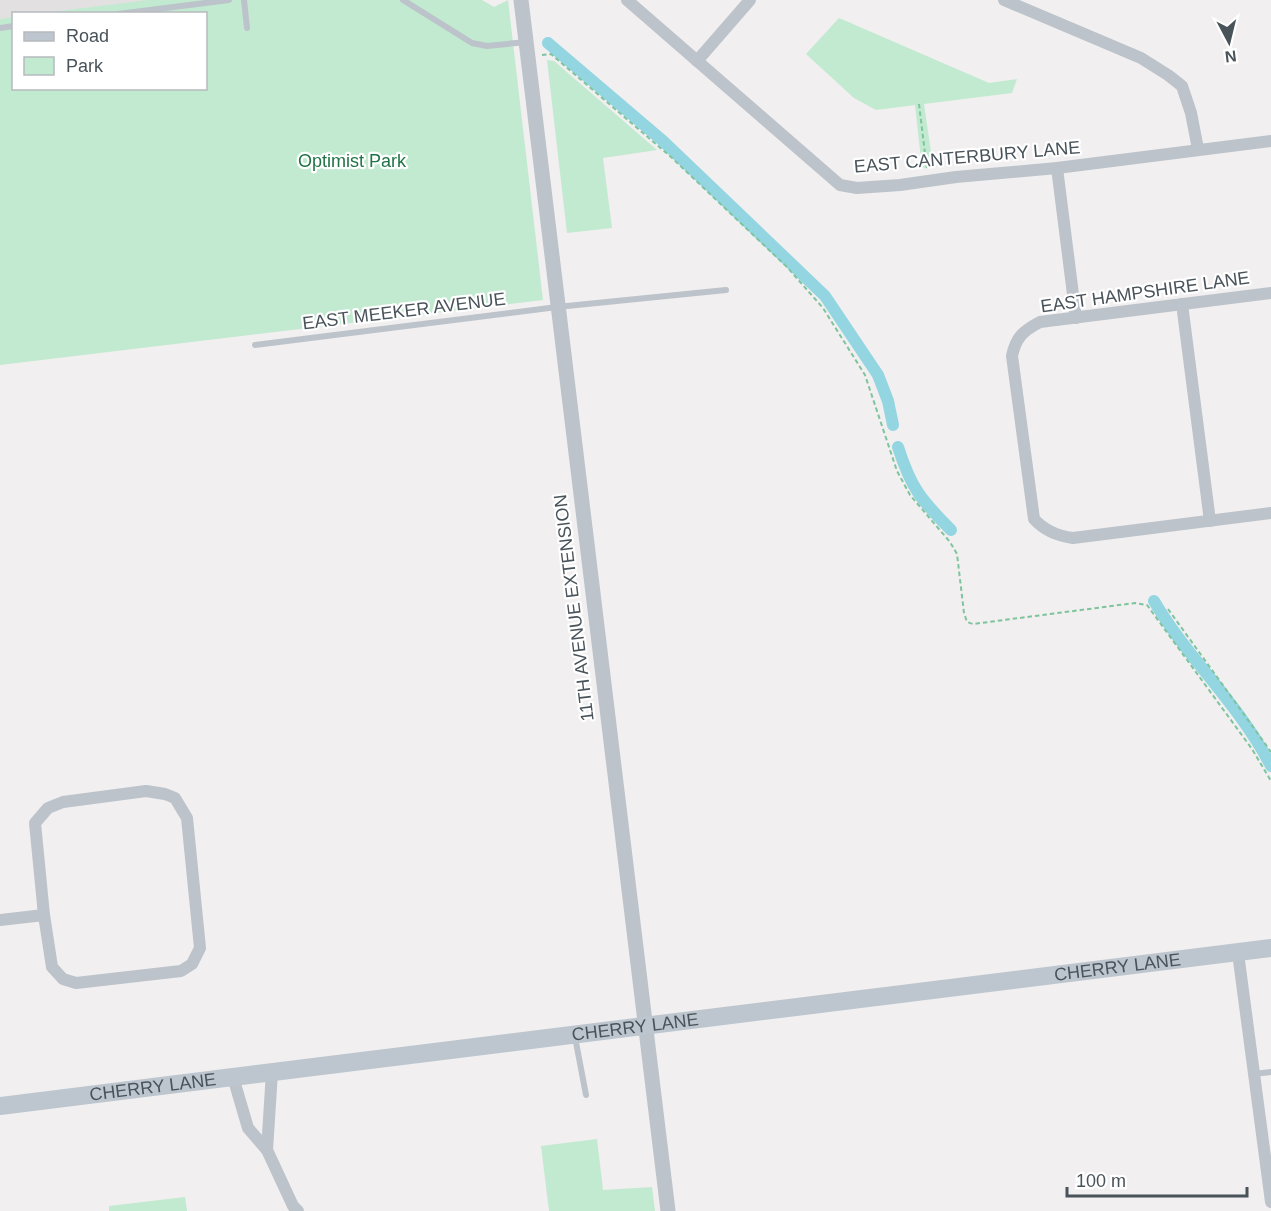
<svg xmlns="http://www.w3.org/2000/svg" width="1271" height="1211" font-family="Helvetica,sans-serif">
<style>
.education{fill:#e2e0e0}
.green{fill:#c2ead0}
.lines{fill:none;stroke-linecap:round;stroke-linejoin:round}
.canal{stroke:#94d5e2;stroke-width:12}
.path{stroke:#7ec49e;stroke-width:2;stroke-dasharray:4.5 3;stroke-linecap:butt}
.service{stroke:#bcc3ca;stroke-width:6}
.minor{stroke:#bcc3ca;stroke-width:12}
.tertiary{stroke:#bcc3ca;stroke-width:15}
.secondary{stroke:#bdc6ce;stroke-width:18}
.labels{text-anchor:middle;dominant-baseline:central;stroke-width:4.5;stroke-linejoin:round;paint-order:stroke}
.street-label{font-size:18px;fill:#49535a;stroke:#fff}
.park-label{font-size:18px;fill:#227347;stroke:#fff}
</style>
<rect width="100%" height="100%" fill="#f1efef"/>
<path class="education" d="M 0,0 L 154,0 L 46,13 L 14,14 L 13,18 L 0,19 Z"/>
<g class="green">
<path d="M 148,0 L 482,0 L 494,7 L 508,0 L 543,300 L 0,365 L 0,19 L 13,17 L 14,88 L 206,88 L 206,14 L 44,13 Z"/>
<path d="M 839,18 L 989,83 L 1017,79 L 1012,93 L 924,104 L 933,166 L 922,168 L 915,105 L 876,110 L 854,98 L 806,54 Z"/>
<path d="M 547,60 L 554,61 L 657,150 L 603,158 L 612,228 L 567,233 Z"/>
<path d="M 597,1139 L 603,1190 L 652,1187 L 655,1211 L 549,1211 L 541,1146 Z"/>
<path d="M 185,1197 L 187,1211 L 109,1211 L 109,1206 Z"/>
</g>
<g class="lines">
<g class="canal">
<path d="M 548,43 L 663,141 L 825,296 L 878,375 L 888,401 L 893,425"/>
<path d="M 898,447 C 911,488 921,500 951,530"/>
<path d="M 1154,601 C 1188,659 1240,705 1271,766"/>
</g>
<g class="path">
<path d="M 542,55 L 551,54 L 671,157 L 787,267 L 823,308 L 865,375 L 897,471 L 910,495 L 950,542 L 957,554 L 964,613 L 967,622 L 973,624 L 1135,603 L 1147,605 L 1252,749 L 1271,781"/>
<path d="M 919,104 L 927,170"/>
<path d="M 1168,609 L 1271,752"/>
</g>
<g class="service">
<path d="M 244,0 L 247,28"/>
<path d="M 403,0 L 472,43 L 487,46 L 526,42"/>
<path d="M 118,14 L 229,0"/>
<path d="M 0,28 L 14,26"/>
<path d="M 255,345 L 557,307 L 726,290"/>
<path d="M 575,1037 L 586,1095"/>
<path d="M 1254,1074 L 1271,1072"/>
</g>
<g class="minor">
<path d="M 627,0 L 840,185 L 857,188 L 900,185 L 956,177 L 1057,168 L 1271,141"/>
<path d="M 1004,0 L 1141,58 L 1168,75 L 1182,86 L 1191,113 L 1198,149"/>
<path d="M 697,61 L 750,0"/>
<path d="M 1057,168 L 1076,318"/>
<path d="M 1271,293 L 1040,322 C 1023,331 1016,337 1012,356 L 1034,519 C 1045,531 1057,536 1073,538 L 1271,513"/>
<path d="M 1182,304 L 1210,521"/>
<path d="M 146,791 L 165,794 L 175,798 L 187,818 L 200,948 L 192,964 L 181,971 L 76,983 L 63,979 L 52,967 L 44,915 L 35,823 L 48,808 L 63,802 Z"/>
<path d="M 0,920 L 44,915"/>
<path d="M 1238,953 L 1271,1202"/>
<path d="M 233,1077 L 248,1128 L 267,1150 L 272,1072"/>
<path d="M 267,1150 L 293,1206 L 298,1211"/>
</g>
<path class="tertiary" d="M 521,0 L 668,1211"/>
<path class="secondary" id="s1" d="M 0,1106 L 1271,948"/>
</g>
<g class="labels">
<g class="street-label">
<text transform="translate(967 157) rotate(-5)">EAST CANTERBURY LANE</text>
<text transform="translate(1145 292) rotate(-8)">EAST HAMPSHIRE LANE</text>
<text transform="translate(404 311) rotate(-7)">EAST MEEKER AVENUE</text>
<text transform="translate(574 608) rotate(-97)">11TH AVENUE EXTENSION</text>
<text stroke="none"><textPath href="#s1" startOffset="1126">CHERRY LANE</textPath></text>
<text stroke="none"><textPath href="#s1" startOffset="640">CHERRY LANE</textPath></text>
<text stroke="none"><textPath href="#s1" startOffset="154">CHERRY LANE</textPath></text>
</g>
<g class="park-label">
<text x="352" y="161">Optimist Park</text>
</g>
</g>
<rect x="12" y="12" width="195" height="78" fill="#ffffff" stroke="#b6babd" stroke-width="1.5"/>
<rect x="24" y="32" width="30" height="9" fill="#bdc6ce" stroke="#b6babd" stroke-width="1.5"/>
<text x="66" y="42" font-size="18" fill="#49535a">Road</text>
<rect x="24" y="57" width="30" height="18" fill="#c2ead0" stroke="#b6babd" stroke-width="1.5"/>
<text x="66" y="72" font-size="18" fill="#49535a">Park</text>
<g transform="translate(1229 42) rotate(173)" stroke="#ffffff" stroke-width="4.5" paint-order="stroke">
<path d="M0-4.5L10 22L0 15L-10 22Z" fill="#49535a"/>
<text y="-9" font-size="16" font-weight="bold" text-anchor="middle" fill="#49535a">N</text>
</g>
<path d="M1067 1187v9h180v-9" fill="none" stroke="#49535a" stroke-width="3"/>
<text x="1076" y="1187" font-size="18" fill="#49535a" stroke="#ffffff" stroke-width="4.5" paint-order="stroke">100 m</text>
</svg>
